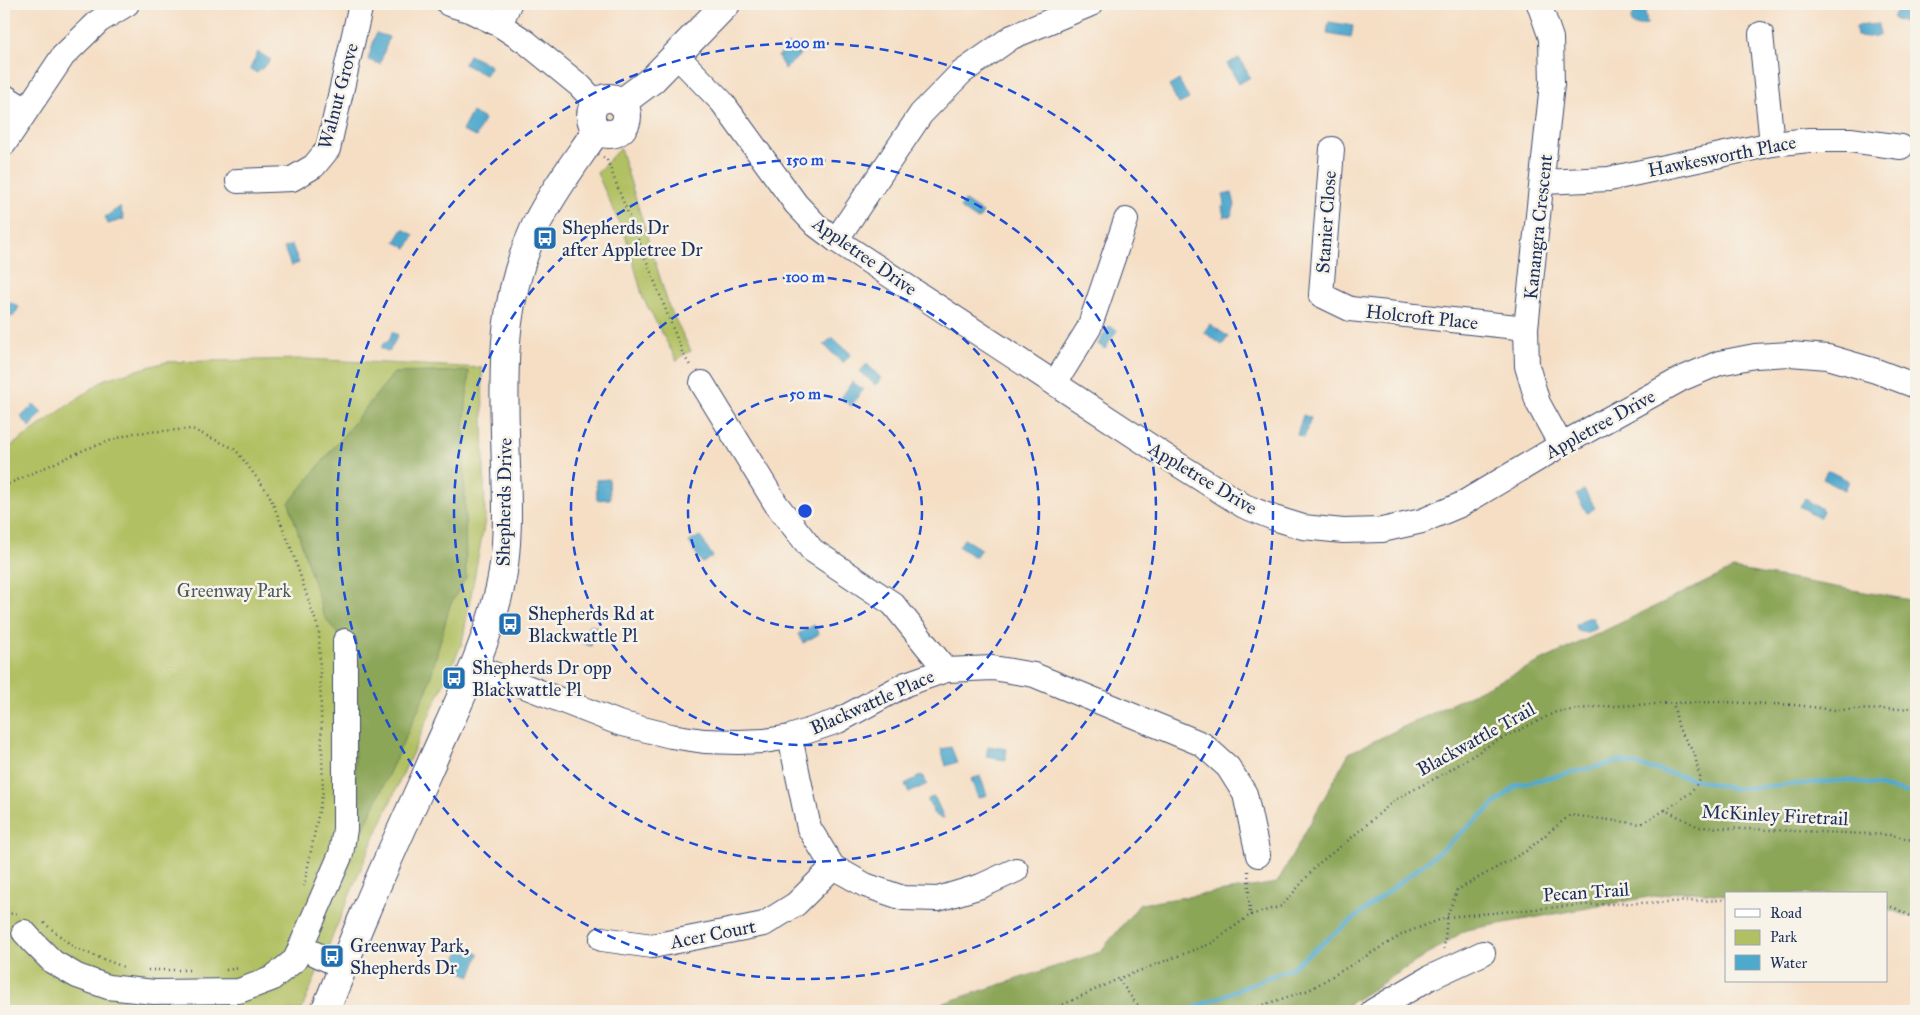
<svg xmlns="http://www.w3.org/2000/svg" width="1920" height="1015" font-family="'IM FELL Great Primer',serif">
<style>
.green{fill:#b1c062;stroke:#667860}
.forest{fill:#8ca658;stroke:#546a5b}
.water{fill:#4fa9cd;stroke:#356c96}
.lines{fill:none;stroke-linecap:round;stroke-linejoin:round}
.stream{stroke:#4fa9cd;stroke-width:4.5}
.minor-casing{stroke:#3c496d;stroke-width:26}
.major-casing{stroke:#3c496d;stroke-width:30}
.path{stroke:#3c496d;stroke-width:2.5;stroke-dasharray:1 4;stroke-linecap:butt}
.minor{stroke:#fff;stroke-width:24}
.major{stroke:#fff;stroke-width:28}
.ring{fill:none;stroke:#1d4ed8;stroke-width:2.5;stroke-dasharray:9 6}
.labels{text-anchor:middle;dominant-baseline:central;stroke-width:5;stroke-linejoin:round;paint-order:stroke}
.street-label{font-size:19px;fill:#1b2f5e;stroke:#f7f3e8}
.poi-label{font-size:19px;fill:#1b2f5e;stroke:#f7f3e8;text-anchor:start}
.park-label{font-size:19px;fill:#485a5f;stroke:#f7f3e8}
.centre{fill:#1d4ed8;stroke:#f7f3e8;stroke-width:2.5}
.ring-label{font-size:15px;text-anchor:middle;font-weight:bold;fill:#1d4ed8;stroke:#f7f3e8;stroke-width:5;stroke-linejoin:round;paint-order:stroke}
</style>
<rect width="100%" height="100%" fill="#f7f3e8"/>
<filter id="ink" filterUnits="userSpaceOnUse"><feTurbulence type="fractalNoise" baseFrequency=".02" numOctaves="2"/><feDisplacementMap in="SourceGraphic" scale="10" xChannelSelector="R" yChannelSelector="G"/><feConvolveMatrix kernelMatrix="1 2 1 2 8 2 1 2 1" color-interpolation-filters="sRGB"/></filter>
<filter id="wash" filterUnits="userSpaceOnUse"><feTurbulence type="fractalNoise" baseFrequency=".0096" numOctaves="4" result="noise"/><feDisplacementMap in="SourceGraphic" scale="20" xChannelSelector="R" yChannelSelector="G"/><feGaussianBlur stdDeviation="1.12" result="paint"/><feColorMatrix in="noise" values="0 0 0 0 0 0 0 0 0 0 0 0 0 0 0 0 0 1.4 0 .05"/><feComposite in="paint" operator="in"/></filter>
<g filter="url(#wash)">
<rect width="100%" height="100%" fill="#f5dec4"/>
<g class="green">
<path d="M 620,148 L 669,307 L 691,351 L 684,354 L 677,361 L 643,298 L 628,243 L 597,173 Z"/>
<path d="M 305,359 L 482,368 L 485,520 L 462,643 L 370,847 L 301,1011 L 4,1011 L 4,451 L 105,379 L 166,362 Z"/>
</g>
<g class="forest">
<path d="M 469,371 L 464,429 L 466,577 L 450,605 L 427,690 L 357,843 L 352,653 L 324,616 L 289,503 L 394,373 Z"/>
<path d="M 1733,569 L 1916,601 L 1916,918 L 1886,909 L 1886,894 L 1726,895 L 1682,891 L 1466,930 L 1338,1011 L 919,1011 L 1100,952 L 1140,904 L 1277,883 L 1349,753 Z"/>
</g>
<g class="water">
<path d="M 1644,4 L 1647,24 L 1634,26 L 1631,23 L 1631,18 L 1635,11 L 1633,5 Z"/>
<path d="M 1897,9 L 1916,16 L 1913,25 L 1893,18 Z"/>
<path d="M 1329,22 L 1353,26 L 1351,38 L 1327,34 Z"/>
<path d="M 1879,24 L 1880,35 L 1869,37 L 1857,36 L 1856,26 Z"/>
<path d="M 376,33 L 389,37 L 380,64 L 368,60 Z"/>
<path d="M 788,44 L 800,55 L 785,69 L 778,57 Z"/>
<path d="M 258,52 L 271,60 L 257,73 L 250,69 Z"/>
<path d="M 469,55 L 491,66 L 485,75 L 464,64 Z"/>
<path d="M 1239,58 L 1250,77 L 1239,84 L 1227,64 Z"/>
<path d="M 1179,80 L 1189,99 L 1179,104 L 1169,86 Z"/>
<path d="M 472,112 L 484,119 L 476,137 L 462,131 Z"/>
<path d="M 1232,193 L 1235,205 L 1231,216 L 1224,217 L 1222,206 L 1225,203 L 1223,195 Z"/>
<path d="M 965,201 L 983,213 L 978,220 L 960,208 Z"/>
<path d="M 120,207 L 124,219 L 108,224 L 105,217 Z"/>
<path d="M 403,229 L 414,235 L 407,248 L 395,242 Z"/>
<path d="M 292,245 L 299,263 L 291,266 L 284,248 Z"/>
<path d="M 4,299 L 19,307 L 13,317 L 4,311 Z"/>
<path d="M 1210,324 L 1228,337 L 1222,345 L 1204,332 Z"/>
<path d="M 1109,326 L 1117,330 L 1105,349 L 1098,344 Z"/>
<path d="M 392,332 L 398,335 L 389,352 L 381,348 L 383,344 L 389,341 Z"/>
<path d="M 832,337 L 851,354 L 843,363 L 824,345 Z"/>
<path d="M 867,364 L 882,379 L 875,385 L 860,371 Z"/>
<path d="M 852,382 L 863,389 L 851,406 L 841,398 Z"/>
<path d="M 34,404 L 42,412 L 30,427 L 21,417 Z"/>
<path d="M 1303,415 L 1311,418 L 1304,438 L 1297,435 Z"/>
<path d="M 1827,470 L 1849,481 L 1845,490 L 1823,479 Z"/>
<path d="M 609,479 L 610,499 L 597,500 L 596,480 Z"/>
<path d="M 1584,490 L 1595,508 L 1587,513 L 1576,495 Z"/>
<path d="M 1805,499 L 1808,500 L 1810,504 L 1821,508 L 1823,511 L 1819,518 L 1800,506 Z"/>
<path d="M 700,536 L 713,557 L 702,563 L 689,542 Z"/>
<path d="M 964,539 L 981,549 L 975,557 L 959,547 Z"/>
<path d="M 1587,618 L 1593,618 L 1597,628 C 1590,631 1584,635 1577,630 L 1576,625 Z"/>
<path d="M 589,625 L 597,627 L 591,646 L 583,643 Z"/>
<path d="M 814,625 L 819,634 L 803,643 L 798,634 Z"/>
<path d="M 988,746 L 1007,749 L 1005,760 L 986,757 Z"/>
<path d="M 951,747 L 957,762 L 946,766 L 941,749 Z"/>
<path d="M 922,775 L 927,784 L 909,793 L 905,784 Z"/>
<path d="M 980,776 L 987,795 L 978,798 L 971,779 Z"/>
<path d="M 933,797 L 935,798 L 944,818 L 940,818 L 933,813 L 932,807 L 927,802 L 928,799 Z"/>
<path d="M 461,947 L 479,954 L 471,976 L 453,969 Z"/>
</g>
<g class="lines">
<path class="stream" d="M 1186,1011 L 1291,968 L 1440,851 L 1517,785 L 1621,761 L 1734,789 L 1849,780 L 1916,794"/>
</g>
</g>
<g filter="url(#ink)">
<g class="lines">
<g class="minor-casing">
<g id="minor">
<path d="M 449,4 L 469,10 L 500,25 L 526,42 L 580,86 L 596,103"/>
<path d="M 1539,4 L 1551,38 L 1552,84 L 1526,328 L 1527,366 L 1538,403 L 1561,445"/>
<path d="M 500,25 L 509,4"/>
<path d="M 1761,34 L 1772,144"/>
<path d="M 677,56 L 722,102 L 796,204 L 816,225 L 836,240 L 1179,465 L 1244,506 L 1274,518 L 1303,527 L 1343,531 L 1382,530 L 1422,521 L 1460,505 L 1561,445 L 1681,379 L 1719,363 L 1755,356 L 1790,354 L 1828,357 L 1876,371 L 1916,386"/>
<path d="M 4,96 L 26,110"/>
<path d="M 4,144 L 63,56 L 99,21 L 127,4"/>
<path d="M 1332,149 L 1321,295 L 1350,309 L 1526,328"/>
<path d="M 238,181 L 292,179 L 314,166 L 328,149 L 361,4"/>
<path d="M 1543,182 L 1609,179 L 1772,144 L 1809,140 L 1850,140 L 1901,147"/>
<path d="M 836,240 L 921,114 L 961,73 L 1012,37 L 1091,4"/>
<path d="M 702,383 L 776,504 L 812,550 L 893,604 L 946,670"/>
<path d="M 1055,383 L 1089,328 L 1126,220"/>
<path d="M 473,666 L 619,723 L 671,736 L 704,741 L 738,742 L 764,741 L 790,737 L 838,721 L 906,684 L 946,670 L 993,668 L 1034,675 L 1202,744 L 1228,767 L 1245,794 L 1258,855"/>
<path d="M 790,737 L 809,828 L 833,867 L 865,885 L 903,898 L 938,899 L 981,886 L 1016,870"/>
<path d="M 24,932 L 34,943 L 53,962 L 77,976 L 108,987 L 154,992 L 239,991 L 271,979 L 295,960 L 341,854 L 345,829 L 345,641"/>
<path d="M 602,939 L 652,946 L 764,924 L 796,904 L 833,867"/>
<path d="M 301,947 L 343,967"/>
<path d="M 1373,1011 L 1429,978 L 1483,953"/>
</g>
</g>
<g class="major-casing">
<g id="major">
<circle cx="609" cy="116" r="18"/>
<path d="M 621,103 L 652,80 L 726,4"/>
<path d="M 325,1011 C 339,979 350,947 364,915 C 384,867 406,820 427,773 C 453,713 485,652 500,588 C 511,538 506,484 505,433 C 503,357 503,296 536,225 C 553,191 576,161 597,130"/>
</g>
</g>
<g class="path">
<path d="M 603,157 L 607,160 L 683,354 L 691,367"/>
<path d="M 4,486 L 86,449 L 133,433 L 192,429 L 235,449 L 269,494 L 291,548 L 319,631 L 323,791 L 304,886"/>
<path d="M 1665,810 L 1690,793 L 1700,780 L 1695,755 L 1679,729 L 1673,703"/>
<path d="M 1248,871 L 1250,915 L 1282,906 L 1318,864 L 1350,839 L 1396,799 L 1447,772 L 1491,744 L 1556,712 L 1596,707 L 1673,703 L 1721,702 L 1796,705 L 1835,710 L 1900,709 L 1916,707"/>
<path d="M 1886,907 L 1893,907 L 1916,919"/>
<path d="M 4,920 L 8,914 L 17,913"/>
<path d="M 44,923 L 75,948 L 126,968"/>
<path d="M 1444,949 L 1447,917 L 1457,890 L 1526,851 L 1570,815 L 1641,824 L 1665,810 L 1699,827 L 1892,835 L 1916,841"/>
<path d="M 148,970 L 190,970"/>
<path d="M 226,970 L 240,968"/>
<path d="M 1119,980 L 1135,1002 L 1145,1011"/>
<path d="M 1039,1011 L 1060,1006 L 1118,979 L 1212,943 L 1250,915"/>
<path d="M 1244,1011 L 1309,990 L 1405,933 L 1447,917 L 1580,905 L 1726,900"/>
</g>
<use href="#minor" class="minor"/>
<use href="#major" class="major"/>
</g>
</g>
<g class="ring">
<circle cx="805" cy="511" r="117"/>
<circle cx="805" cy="511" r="234"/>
<circle cx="805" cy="511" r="351"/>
<circle cx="805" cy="511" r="468"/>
</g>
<defs>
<g id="bus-square" transform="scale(1.25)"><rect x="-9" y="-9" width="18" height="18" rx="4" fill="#1f6fb2" stroke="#f7f3e8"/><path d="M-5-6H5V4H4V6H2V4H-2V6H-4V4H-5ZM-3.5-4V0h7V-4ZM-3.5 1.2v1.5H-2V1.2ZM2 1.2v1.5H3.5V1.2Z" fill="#fff"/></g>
</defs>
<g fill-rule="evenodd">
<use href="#bus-square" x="545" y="238"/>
<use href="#bus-square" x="510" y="624"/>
<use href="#bus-square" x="454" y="678"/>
<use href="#bus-square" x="332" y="956"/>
</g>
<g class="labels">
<g class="street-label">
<text transform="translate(338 96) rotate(-75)">Walnut Grove</text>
<text transform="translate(1722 156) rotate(-11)">Hawkesworth Place</text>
<text transform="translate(1326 222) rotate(-86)">Stanier Close</text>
<text transform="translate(1538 227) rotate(-84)">Kanangra Crescent</text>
<text transform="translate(865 256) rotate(35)">Appletree Drive</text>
<text transform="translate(1422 317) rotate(6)">Holcroft Place</text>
<text transform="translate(1600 424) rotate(-29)">Appletree Drive</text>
<text transform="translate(1203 478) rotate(31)">Appletree Drive</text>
<text transform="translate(504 502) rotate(-89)">Shepherds Drive</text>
<text transform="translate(872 702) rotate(-24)">Blackwattle Place</text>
<text transform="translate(1476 739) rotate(-29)">Blackwattle Trail</text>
<text transform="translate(1775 815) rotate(3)">McKinley Firetrail</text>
<text transform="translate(1586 892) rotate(-4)">Pecan Trail</text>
<text transform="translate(713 934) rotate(-11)">Acer Court</text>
</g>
<g class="poi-label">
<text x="562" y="227">Shepherds Dr<tspan x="562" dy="22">after Appletree Dr</tspan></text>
<text x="528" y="613">Shepherds Rd at<tspan x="528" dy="22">Blackwattle Pl</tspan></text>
<text x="472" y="667">Shepherds Dr opp<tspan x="472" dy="22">Blackwattle Pl</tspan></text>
<text x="350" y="945">Greenway Park,<tspan x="350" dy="22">Shepherds Dr</tspan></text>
</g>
<g class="park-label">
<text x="234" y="590">Greenway Park</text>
</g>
</g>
<circle cx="805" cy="511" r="8" class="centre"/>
<g class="ring-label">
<text x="805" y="48">200 m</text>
<text x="805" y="165">150 m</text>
<text x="805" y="282">100 m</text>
<text x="805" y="399">50 m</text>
</g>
<rect width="1920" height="1015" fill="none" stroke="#f7f3e8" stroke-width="20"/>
<rect x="1725" y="892" width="162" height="90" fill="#f7f3e8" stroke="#9fa5b1"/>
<rect x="1735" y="909" width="25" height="8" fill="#ffffff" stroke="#9fa5b1"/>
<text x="1770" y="918" font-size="15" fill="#1b2f5e">Road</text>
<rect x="1735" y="930" width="25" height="15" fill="#b1c062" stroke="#9fa5b1"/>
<text x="1770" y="942" font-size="15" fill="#1b2f5e">Park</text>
<rect x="1735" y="955" width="25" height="15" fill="#4fa9cd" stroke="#9fa5b1"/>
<text x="1770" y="968" font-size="15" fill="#1b2f5e">Water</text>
</svg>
